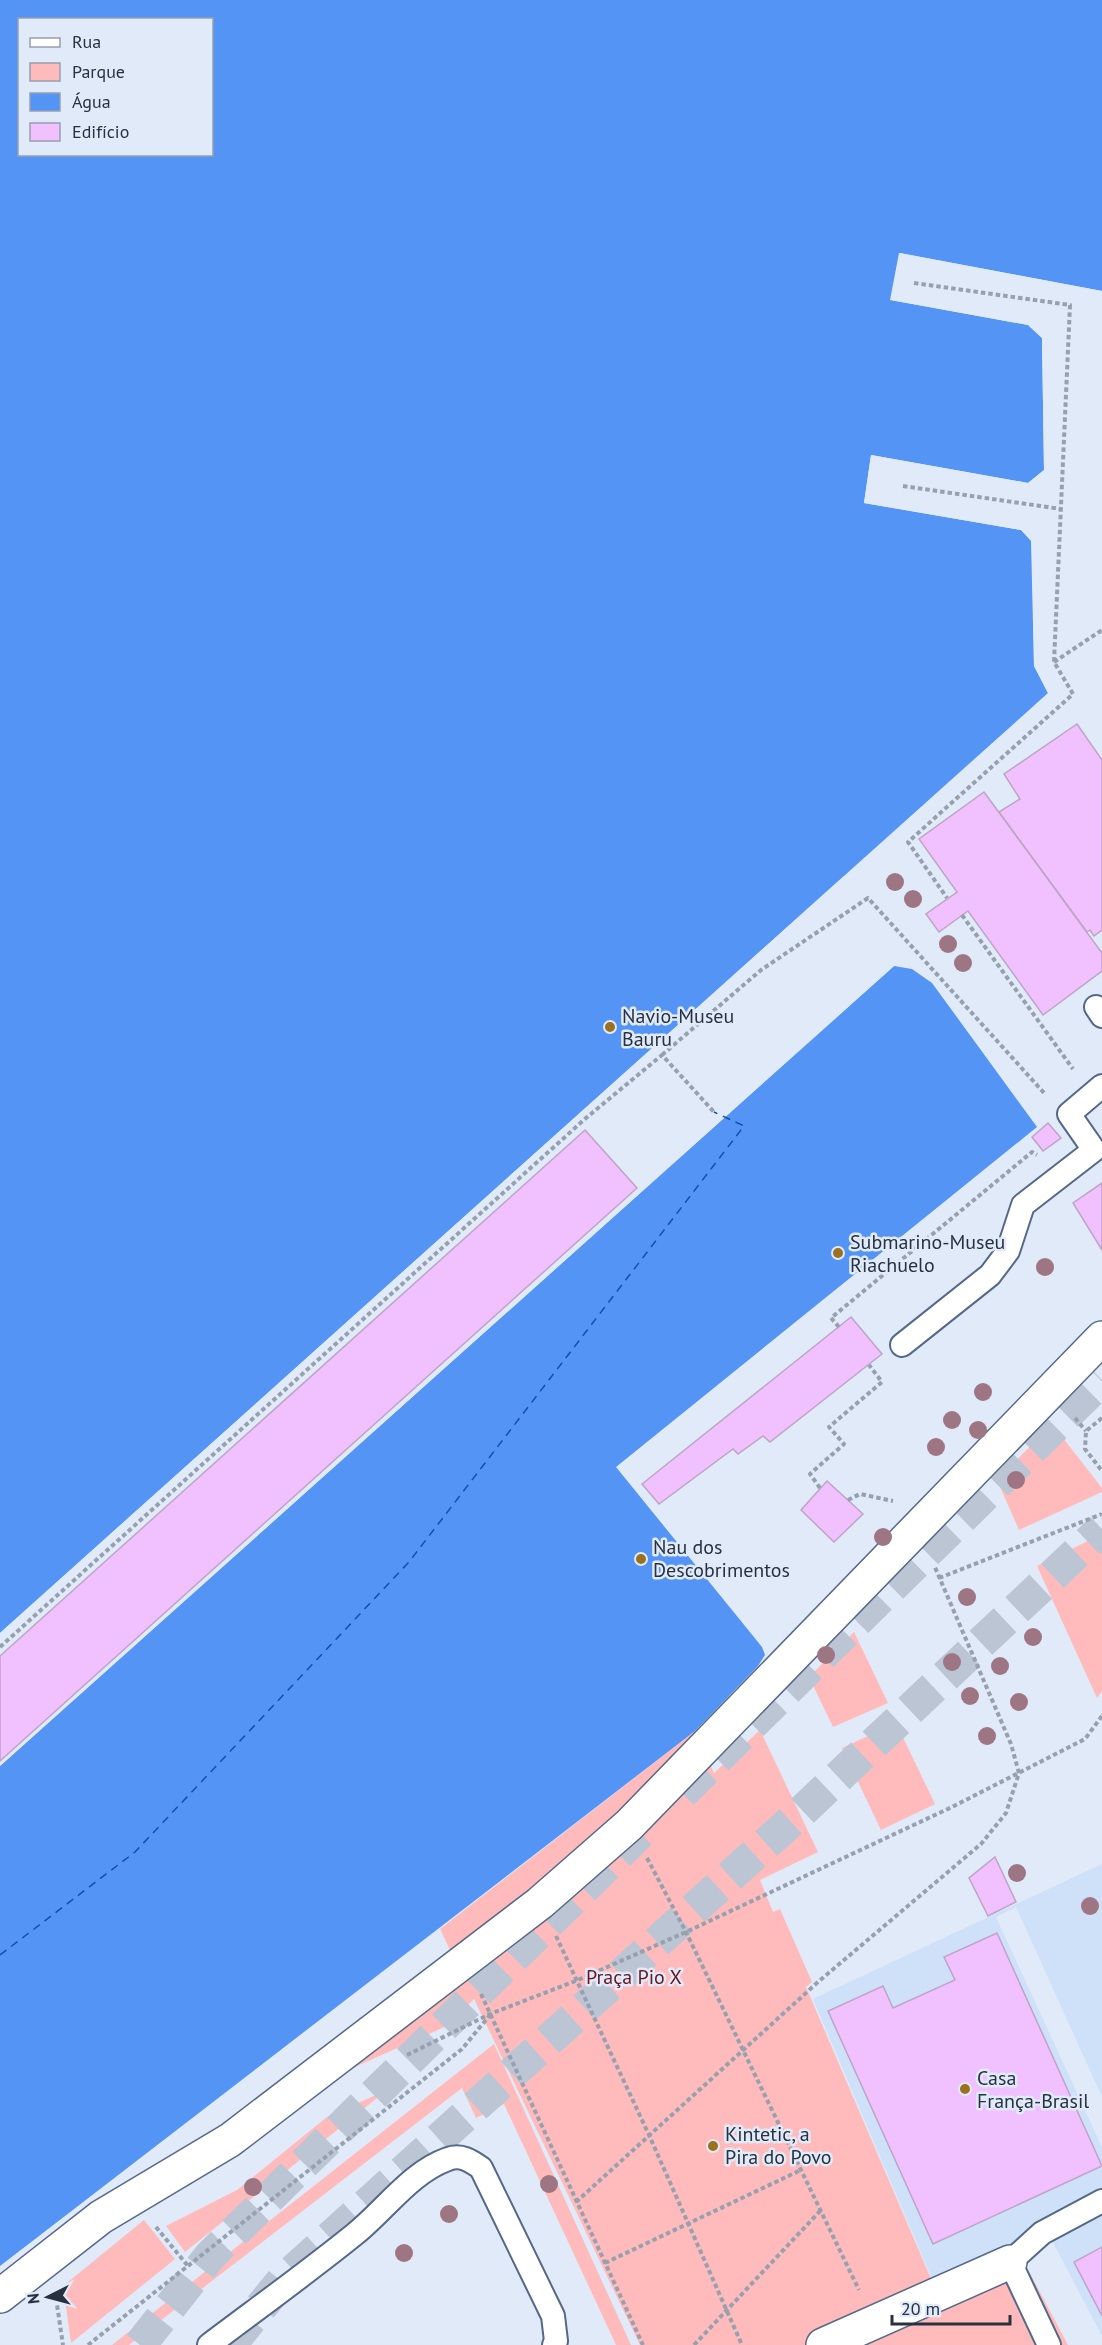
<svg xmlns="http://www.w3.org/2000/svg" width="1102" height="2345" font-family="'PT Sans',sans-serif">
<style>
.built{fill:#cfe0f9}
.green{fill:#fbb}
.water{fill:#5494f5;fill-rule:evenodd}
.pier{fill:#e1eaf9}
.lines{fill:none;stroke-linecap:round;stroke-linejoin:round}
.ferry{stroke:#1350a6;stroke-width:1.5;stroke-dasharray:8 6;stroke-linecap:butt}
.building{fill:#f0c1fe;stroke:#bea4c5;stroke-width:1.5}
.highway-tunnel{stroke:#bcc5d4;stroke-width:33;stroke-dasharray:33 16;stroke-linecap:butt}
.lane-casing{stroke:#546887;stroke-width:26}
.street-casing{stroke:#546887;stroke-width:36}
.path{stroke:#97a0af;stroke-width:4;stroke-dasharray:4.5 3;stroke-linecap:butt}
.lane{stroke:#fff;stroke-width:22}
.street{stroke:#fff;stroke-width:33}
.tree{fill:#9e7582}
.poi-dot{fill:#9b701e;stroke:#e1eaf9;stroke-width:2}
.labels{text-anchor:middle;dominant-baseline:central;stroke-width:5;stroke-linejoin:round;paint-order:stroke}
.poi-label{font-size:20px;fill:#28313f;stroke:#e1eaf9;text-anchor:start}
.park-label{font-size:20px;fill:#671620;stroke:#e1eaf9}
</style>
<rect width="100%" height="100%" fill="#e1eaf9"/>
<path class="built" d="M 1102,1864 L 1102,2097 L 1016,1907 L 996,1917 L 1102,2147 L 1102,2336 L 1045,2227 L 1015,2245 L 933,2281 L 813,1999 Z"/>
<g class="green">
<path d="M 1052,1424 L 1102,1488 L 1102,1492 L 1019,1530 L 997,1480 Z"/>
<path d="M 1102,1534 L 1102,1691 L 1097,1698 L 1037,1566 Z"/>
<path d="M 854,1632 L 888,1703 L 833,1727 L 809,1677 Z"/>
<path d="M 896,1723 L 935,1804 L 881,1830 L 842,1748 Z"/>
<path d="M 760,1730 L 818,1852 L 760,1880 L 773,1912 L 780,1909 L 812,1982 L 806,1987 L 932,2281 L 1015,2245 L 1068,2345 L 640,2345 L 474,1999 L 449,2025 L 330,2078 L 461,1973 L 440,1929 L 695,1731 L 714,1773 Z"/>
<path d="M 494,2044 L 631,2345 L 616,2345 L 504,2104 L 476,2118 L 462,2088 L 129,2345 L 112,2345 Z"/>
<path d="M 387,2090 L 185,2252 L 166,2226 L 237,2190 L 327,2117 Z"/>
<path d="M 144,2220 L 175,2259 L 71,2343 L 63,2286 Z"/>
</g>
<g class="water">
<path d="M 0,0 L 1102,0 L 1102,305 L 1102,291 L 900,253 L 891,300 L 1028,325 L 1042,338 L 1044,470 L 1028,483 L 871,455 L 864,503 L 1021,530 L 1032,541 L 1034,666 L 1048,693 L 0,1633 ZM 20,20 L 212,20 L 212,154 L 20,154 Z"/>
<path d="M 894,966 L 912,969 L 932,983 L 1037,1127 L 616,1467 L 762,1647 L 765,1655 L 758,1666 L 695,1731 L 0,2266 L 0,1766 Z"/>
</g>
<g class="pier">
<path d="M 899,253 L 1102,291 L 1102,308 L 1099,306 L 1099,293 L 902,257 L 894,298 L 1029,322 L 1045,337 L 1046,472 L 1028,486 L 874,459 L 867,501 L 1022,527 L 1034,539 L 1037,665 L 1050,691 L 1048,693 L 1034,666 L 1031,541 L 1021,530 L 864,503 L 871,455 L 1028,483 L 1044,470 L 1042,338 L 1028,325 L 890,300 Z"/>
<path d="M 843,877 L 844,880 L 0,1636 L 0,1633 Z"/>
<path d="M 893,963 L 894,966 L 0,1766 L 0,1762 Z"/>
</g>
<g class="lines">
<path class="ferry" d="M 0,1955 L 135,1852 L 409,1562 L 744,1126 L 714,1112"/>
</g>
<g class="building">
<path d="M 1077,724 L 1102,760 L 1102,930 L 1094,936 L 1090,930 L 1087,932 L 999,812 L 1020,799 L 1004,774 Z"/>
<path d="M 984,792 L 1102,953 L 1102,971 L 1043,1015 L 968,911 L 939,932 L 926,914 L 957,892 L 919,839 Z"/>
<path d="M 1048,1123 L 1061,1138 L 1043,1151 L 1032,1137 Z"/>
<path d="M 585,1130 L 637,1188 L 0,1761 L 0,1656 Z"/>
<path d="M 1102,1183 L 1102,1250 L 1073,1203 Z"/>
<path d="M 851,1317 L 882,1354 L 770,1442 L 763,1436 L 738,1454 L 733,1449 L 659,1504 L 642,1484 Z"/>
<path d="M 827,1481 L 863,1514 L 834,1542 L 801,1510 Z"/>
<path d="M 995,1857 L 1016,1902 L 988,1916 L 969,1878 Z"/>
<path d="M 997,1933 L 1102,2166 L 933,2244 L 828,2011 L 883,1986 L 893,2008 L 955,1980 L 944,1957 Z"/>
<path d="M 1102,2247 L 1102,2316 L 1074,2262 Z"/>
</g>
<g class="lines">
<g class="highway-tunnel">
<path d="M 682,1793 L 1102,1380"/>
<path d="M 140,2345 L 210,2256 L 640,1833"/>
<path d="M 230,2345 L 282,2281 L 799,1814 L 1102,1529"/>
</g>
<g class="lane-casing">
<g id="lane">
<path d="M 1096,1007 L 1102,1016"/>
<path d="M 902,1345 L 990,1275 L 1008,1251 L 1023,1205 L 1094,1150 L 1069,1114 L 1102,1086"/>
<path d="M 209,2345 C 258,2308 308,2272 355,2234 C 385,2210 411,2172 448,2159 C 461,2154 471,2161 481,2168 L 553,2316 L 556,2341 L 554,2345"/>
<path d="M 1049,2345 L 1010,2262 L 1042,2233 L 1102,2201"/>
</g>
</g>
<g class="street-casing">
<g id="street">
<path d="M 0,2296 L 101,2217 L 230,2140 L 540,1903 L 629,1825 L 1102,1338"/>
<path d="M 823,2345 L 1010,2262"/>
</g>
</g>
<g class="path">
<path d="M 914,283 L 1070,305 L 1054,662 L 1073,694 L 908,842 L 947,898"/>
<path d="M 903,486 L 1061,509"/>
<path d="M 1054,662 L 1102,630"/>
<path d="M 962,915 L 1073,1069"/>
<path d="M 662,1055 L 761,970 L 868,898 L 1045,1094"/>
<path d="M 839,1327 L 831,1318 L 1032,1152 L 1037,1155"/>
<path d="M 1075,1418 L 1086,1431"/>
<path d="M 1102,1418 L 1086,1431 L 1085,1449 L 1102,1471"/>
<path d="M 820,1488 L 810,1474 L 844,1444 L 829,1427 L 882,1382 L 869,1365"/>
<path d="M 848,1500 L 860,1494 L 893,1501"/>
<path d="M 939,1578 L 1102,1514"/>
<path d="M 0,1647 L 586,1118 L 662,1055 L 714,1112"/>
<path d="M 647,1858 L 686,1932 L 859,2290"/>
<path d="M 556,1936 L 649,2135 L 742,2345"/>
<path d="M 481,1994 L 643,2345"/>
<path d="M 407,2055 L 490,2014 L 578,1980 L 686,1932 L 952,1807 L 1085,1739 L 1102,1716"/>
<path d="M 576,2202 L 818,1982 L 981,1844 L 1006,1813 L 1019,1773 L 1011,1744 L 934,1565"/>
<path d="M 156,2227 L 188,2266"/>
<path d="M 605,2263 L 801,2170"/>
<path d="M 56,2298 L 63,2345"/>
<path d="M 88,2345 L 462,2049 L 490,2015"/>
<path d="M 694,2345 L 821,2210"/>
</g>
<use href="#lane" class="lane"/>
<use href="#street" class="street"/>
</g>
<g class="tree">
<circle cx="895" cy="882" r="9"/>
<circle cx="913" cy="899" r="9"/>
<circle cx="948" cy="944" r="9"/>
<circle cx="963" cy="963" r="9"/>
<circle cx="1045" cy="1267" r="9"/>
<circle cx="983" cy="1392" r="9"/>
<circle cx="952" cy="1420" r="9"/>
<circle cx="978" cy="1430" r="9"/>
<circle cx="936" cy="1447" r="9"/>
<circle cx="1016" cy="1480" r="9"/>
<circle cx="883" cy="1537" r="9"/>
<circle cx="967" cy="1597" r="9"/>
<circle cx="1033" cy="1637" r="9"/>
<circle cx="826" cy="1655" r="9"/>
<circle cx="952" cy="1662" r="9"/>
<circle cx="1000" cy="1666" r="9"/>
<circle cx="970" cy="1696" r="9"/>
<circle cx="1019" cy="1702" r="9"/>
<circle cx="987" cy="1736" r="9"/>
<circle cx="1017" cy="1873" r="9"/>
<circle cx="1090" cy="1906" r="9"/>
<circle cx="549" cy="2184" r="9"/>
<circle cx="253" cy="2187" r="9"/>
<circle cx="449" cy="2214" r="9"/>
<circle cx="404" cy="2253" r="9"/>
</g>
<g class="poi-dot">
<circle cx="610" cy="1027" r="6"/>
<circle cx="838" cy="1253" r="6"/>
<circle cx="641" cy="1559" r="6"/>
<circle cx="965" cy="2089" r="6"/>
<circle cx="713" cy="2146" r="6"/>
</g>
<g class="labels">
<g class="poi-label">
<text x="622" y="1016">Navio-Museu<tspan x="622" dy="23">Bauru</tspan></text>
<text x="850" y="1242">Submarino-Museu<tspan x="850" dy="23">Riachuelo</tspan></text>
<text x="653" y="1547">Nau dos<tspan x="653" dy="23">Descobrimentos</tspan></text>
<text x="977" y="2078">Casa<tspan x="977" dy="23">França-Brasil</tspan></text>
<text x="725" y="2134">Kintetic, a<tspan x="725" dy="23">Pira do Povo</tspan></text>
</g>
<g class="park-label">
<text x="634" y="1977">Praça Pio X</text>
</g>
</g>
<rect x="18" y="18" width="195" height="138" fill="#e1eaf9" stroke="#97a0af" stroke-width="1.5"/>
<rect x="30" y="38" width="30" height="9" fill="#ffffff" stroke="#97a0af" stroke-width="1.5"/>
<text x="72" y="48" font-size="18" fill="#28313f">Rua</text>
<rect x="30" y="63" width="30" height="18" fill="#ffbbbb" stroke="#97a0af" stroke-width="1.5"/>
<text x="72" y="78" font-size="18" fill="#28313f">Parque</text>
<rect x="30" y="93" width="30" height="18" fill="#5494f5" stroke="#97a0af" stroke-width="1.5"/>
<text x="72" y="108" font-size="18" fill="#28313f">Água</text>
<rect x="30" y="123" width="30" height="18" fill="#f0c1fe" stroke="#97a0af" stroke-width="1.5"/>
<text x="72" y="138" font-size="18" fill="#28313f">Edifício</text>
<g transform="translate(48 2297) rotate(264)" stroke="#e1eaf9" stroke-width="4.5" paint-order="stroke">
<path d="M0-4.5L10 22L0 15L-10 22Z" fill="#28313f"/>
<text y="-9" font-size="16" font-weight="bold" text-anchor="middle" fill="#28313f">N</text>
</g>
<path d="M892 2315v9h118v-9" fill="none" stroke="#28313f" stroke-width="3"/>
<text x="901" y="2315" font-size="18" fill="#28313f" stroke="#e1eaf9" stroke-width="4.5" paint-order="stroke">20 m</text>
</svg>
